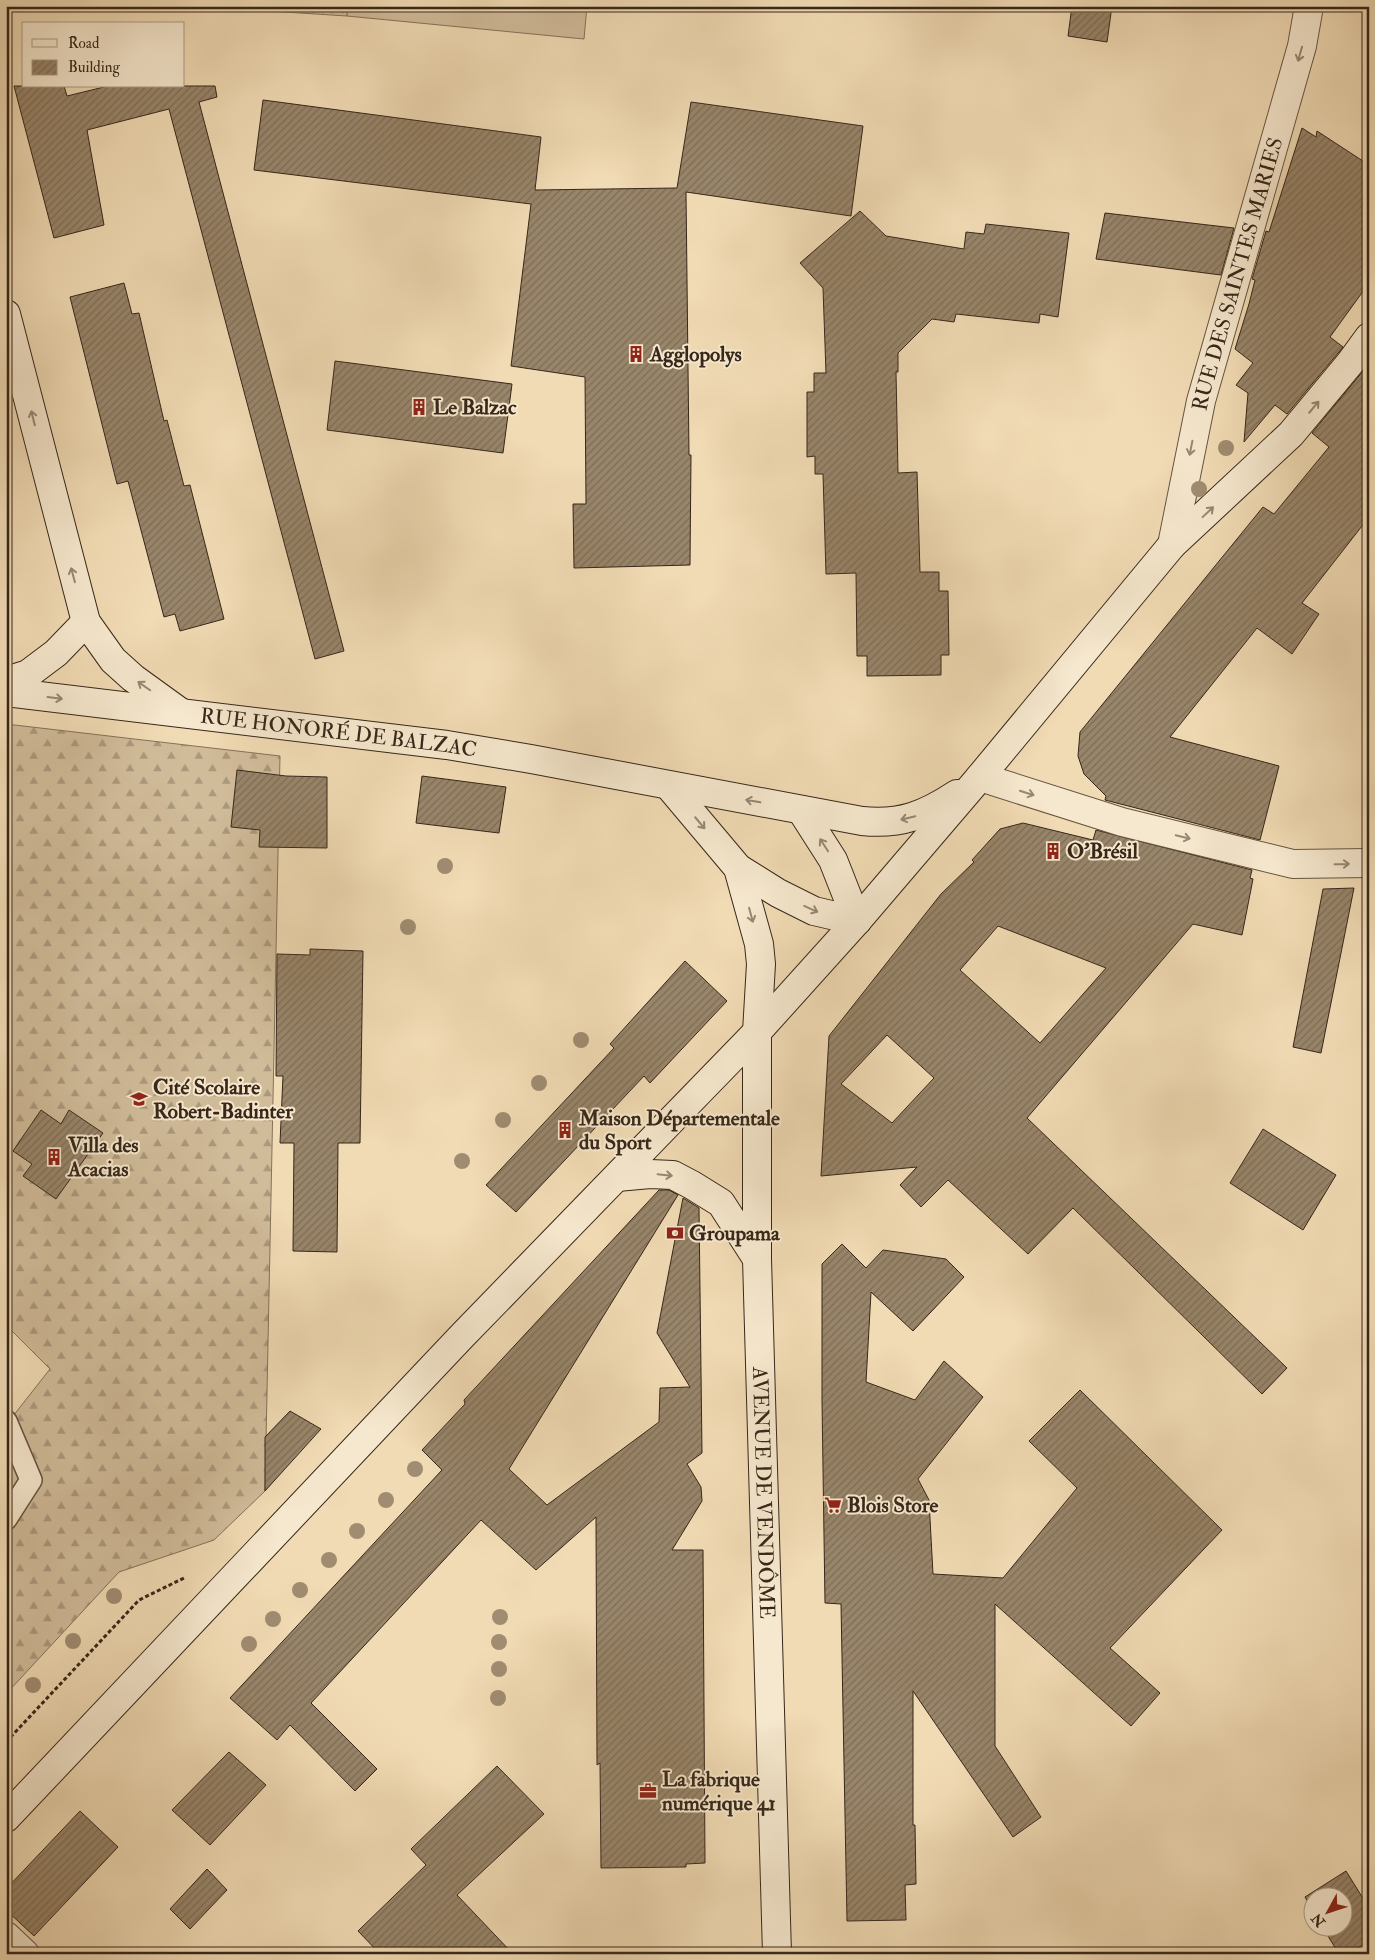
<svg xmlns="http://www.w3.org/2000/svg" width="1375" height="1960" font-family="'IM FELL Double Pica',serif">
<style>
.grass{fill:url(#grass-dots);stroke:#84725a}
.forest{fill:url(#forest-firs);stroke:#84725a}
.pitch{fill:#d1bc9a;stroke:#84725a}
.building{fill:url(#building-hatch);stroke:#37271a;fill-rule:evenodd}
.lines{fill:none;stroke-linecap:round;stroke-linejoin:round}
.lane-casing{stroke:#665440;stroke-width:24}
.street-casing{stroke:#665440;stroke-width:30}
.secondary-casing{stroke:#37271a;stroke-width:30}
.path{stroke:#37271a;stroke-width:3;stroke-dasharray:4 2.5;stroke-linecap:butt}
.lane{stroke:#f6e8ce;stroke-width:21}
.street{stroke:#f6e8ce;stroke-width:28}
.secondary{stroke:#f6e8ce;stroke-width:28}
.tree{fill:#a08c71}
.oneway{stroke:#968874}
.labels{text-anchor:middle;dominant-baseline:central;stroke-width:4;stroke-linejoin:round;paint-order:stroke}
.street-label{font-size:21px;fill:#37271a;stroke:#f6e8ce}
.poi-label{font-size:21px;font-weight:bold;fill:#37271a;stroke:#f6e8ce;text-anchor:start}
</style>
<defs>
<pattern id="grass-dots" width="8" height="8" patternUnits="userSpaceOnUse" patternTransform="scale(1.25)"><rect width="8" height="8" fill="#d1bc9a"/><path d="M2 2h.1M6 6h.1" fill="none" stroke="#aa997d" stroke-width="1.8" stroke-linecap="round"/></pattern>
<pattern id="forest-firs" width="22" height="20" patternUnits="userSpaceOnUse" patternTransform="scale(1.25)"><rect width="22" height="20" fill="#d1bc9a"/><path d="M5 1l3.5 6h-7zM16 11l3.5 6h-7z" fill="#aa997d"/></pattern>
<pattern id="building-hatch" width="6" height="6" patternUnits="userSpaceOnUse" patternTransform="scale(1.25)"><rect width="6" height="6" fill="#98856a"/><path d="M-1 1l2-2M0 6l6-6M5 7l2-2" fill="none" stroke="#7d6d56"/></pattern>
</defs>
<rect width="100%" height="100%" fill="#f1dbb4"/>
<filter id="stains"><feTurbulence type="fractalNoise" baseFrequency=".004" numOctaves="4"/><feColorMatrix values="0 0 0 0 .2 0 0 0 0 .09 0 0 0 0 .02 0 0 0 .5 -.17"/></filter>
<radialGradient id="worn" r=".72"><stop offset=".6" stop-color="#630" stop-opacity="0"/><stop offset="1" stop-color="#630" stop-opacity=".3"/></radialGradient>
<path class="grass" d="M 190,6 L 348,6 L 347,16 Z"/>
<path class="forest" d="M 6,724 L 280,756 L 265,1491 L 214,1540 L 119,1572 L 6,1694 L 6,1425 L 50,1369 L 6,1325 Z"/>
<path class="pitch" d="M 348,6 L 587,6 L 584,39 L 347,16 Z"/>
<g class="building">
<path d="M 1072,6 L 1112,6 L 1107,42 L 1068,36 Z"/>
<path d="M 14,86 L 64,86 L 67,96 L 108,86 L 215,86 L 217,97 L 199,102 L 344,651 L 315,659 L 169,109 L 87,130 L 104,225 L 54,238 Z"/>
<path d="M 263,100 L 541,137 L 535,190 L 677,188 L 691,102 L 863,126 L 851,216 L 686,192 L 689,455 L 691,455 L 690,565 L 574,568 L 573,504 L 586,504 L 585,377 L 511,366 L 531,204 L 254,170 Z"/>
<path d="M 1302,128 L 1316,137 L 1317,131 L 1369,165 L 1369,283 L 1330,337 L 1343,347 L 1338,353 L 1287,414 L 1275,405 L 1244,442 L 1248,393 L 1236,385 L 1253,363 L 1235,349 L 1249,304 L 1255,280 L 1252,279 L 1266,231 L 1269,232 Z"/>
<path d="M 860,211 L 886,236 L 964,249 L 966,232 L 984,234 L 986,224 L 1069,233 L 1058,317 L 1040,314 L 1039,323 L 956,314 L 954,322 L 932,319 L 898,353 L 898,372 L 896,372 L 898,473 L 917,472 L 920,572 L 939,572 L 939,591 L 948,591 L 949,655 L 941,655 L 941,675 L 867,676 L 867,656 L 857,656 L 856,573 L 826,574 L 823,474 L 815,474 L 815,456 L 807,457 L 807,392 L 814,392 L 814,373 L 826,373 L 823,288 L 800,263 Z"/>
<path d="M 1105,213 L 1234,228 L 1221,275 L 1096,259 Z"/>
<path d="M 124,283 L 132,314 L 139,313 L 164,421 L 167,420 L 184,486 L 190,485 L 224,619 L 180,631 L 175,614 L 164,617 L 128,481 L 117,484 L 70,297 Z"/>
<path d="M 335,361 L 512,384 L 503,453 L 327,430 Z"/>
<path d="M 1368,365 L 1369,517 L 1302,603 L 1319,614 L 1292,654 L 1257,628 L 1170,737 L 1279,766 L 1260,840 L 1105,800 L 1106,796 L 1084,774 L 1078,756 L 1080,732 L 1263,507 L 1274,514 L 1329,447 L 1312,433 Z"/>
<path d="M 237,770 L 286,776 L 327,777 L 327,848 L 259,847 L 260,830 L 231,827 Z"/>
<path d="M 422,776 L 506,787 L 499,833 L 416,823 Z"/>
<path d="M 1023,823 L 1093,840 L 1096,830 L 1252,870 L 1250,878 L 1253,879 L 1242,935 L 1193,924 L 1027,1118 L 1287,1368 L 1262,1394 L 1073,1208 L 1028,1254 L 948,1180 L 921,1207 L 900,1185 L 917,1167 L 821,1176 L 829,1036 L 941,894 L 974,862 L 972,860 L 1000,829 ZM 998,926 L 1106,968 L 1040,1043 L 960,970 ZM 887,1035 L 934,1078 L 892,1123 L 841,1084 Z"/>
<path d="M 1354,888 L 1321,1053 L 1293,1047 L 1323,889 Z"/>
<path d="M 310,949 L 363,951 L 360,1143 L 338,1143 L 337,1252 L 293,1251 L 294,1143 L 280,1143 L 283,1076 L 276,1076 L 277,954 L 310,955 Z"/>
<path d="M 685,961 L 727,1001 L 650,1083 L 644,1076 L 516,1212 L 486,1185 L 614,1048 L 610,1044 Z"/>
<path d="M 41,1110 L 61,1124 L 69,1110 L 103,1133 L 56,1199 L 23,1176 L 32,1164 L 13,1151 Z"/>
<path d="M 1263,1129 L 1336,1175 L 1303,1230 L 1230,1183 Z"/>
<path d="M 659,1190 L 669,1190 L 678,1195 L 509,1469 L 547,1505 L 659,1422 L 660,1388 L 690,1387 L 657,1333 L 683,1198 L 699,1208 L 702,1453 L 687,1464 L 701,1487 L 702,1501 L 672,1550 L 703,1550 L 705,1863 L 686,1864 L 686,1867 L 601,1868 L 600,1763 L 597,1765 L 596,1517 L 536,1570 L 481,1520 L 311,1703 L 377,1769 L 355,1791 L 290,1725 L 277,1740 L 230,1698 L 442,1470 L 422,1450 L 465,1404 L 464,1400 Z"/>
<path d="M 842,1244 L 866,1268 L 883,1250 L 946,1259 L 964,1277 L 913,1331 L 871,1292 L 866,1382 L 915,1400 L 944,1361 L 983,1397 L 918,1479 L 929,1500 L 933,1574 L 1003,1578 L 1077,1488 L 1029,1441 L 1080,1390 L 1222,1530 L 1110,1648 L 1160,1693 L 1131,1726 L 995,1604 L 995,1746 L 1041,1817 L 1013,1837 L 913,1691 L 913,1825 L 915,1825 L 916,1884 L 905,1885 L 906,1920 L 847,1921 L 841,1604 L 825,1603 L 822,1401 L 822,1264 Z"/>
<path d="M 290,1411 L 321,1429 L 265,1491 L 265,1437 Z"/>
<path d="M 229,1752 L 266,1785 L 210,1845 L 172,1810 Z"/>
<path d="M 497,1766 L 544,1814 L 457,1895 L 513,1954 L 380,1954 L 358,1931 L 426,1865 L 411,1849 Z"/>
<path d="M 80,1811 L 118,1847 L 34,1936 L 6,1910 L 6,1889 Z"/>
<path d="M 207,1869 L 227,1890 L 190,1929 L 170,1909 Z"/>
<path d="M 1346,1871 L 1369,1908 L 1369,1941 L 1348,1954 L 1339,1954 L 1323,1928 L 1342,1928 L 1342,1898 L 1312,1898 L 1312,1909 L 1305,1897 Z"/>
</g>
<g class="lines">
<g class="lane-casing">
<path id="lane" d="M 6,1421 L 31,1480 L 6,1519"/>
</g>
<g class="street-casing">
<g id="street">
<path id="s1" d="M 1172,545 L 1201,401 L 1302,46 L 1309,6"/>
<path d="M 980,777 L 1122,822 L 1293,864 L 1369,863"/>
<path d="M 6,1936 L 25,1954"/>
</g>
</g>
<g class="secondary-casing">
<g id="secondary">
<path d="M 6,314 L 86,622 L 113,660 L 133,678 L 180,712"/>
<path d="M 6,681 L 28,674 L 56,653 L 86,622"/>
<path id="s2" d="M 6,692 L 447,745 L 531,759 L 862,821 C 901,825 925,815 957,794"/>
<path id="s3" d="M 669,786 L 738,868 L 759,944 L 761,964 L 757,1032 L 757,1259 L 777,1954"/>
<path d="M 801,810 L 833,860 L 857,921"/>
<path d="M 738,868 L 778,893 L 814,911 L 857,921"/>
<path d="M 617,1177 L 650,1174 L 673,1175 L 692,1185 L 721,1203 L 757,1259"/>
<path d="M 6,1818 L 462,1336 L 757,1032 L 857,921 L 980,777 L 1172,545 L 1291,434 L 1350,363 L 1369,337"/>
</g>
</g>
<g class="path">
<path d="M 6,1019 L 11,1019"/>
<path d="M 6,1742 L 139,1600 L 184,1578"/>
</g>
<use href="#lane" class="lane"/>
<use href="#street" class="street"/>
<use href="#secondary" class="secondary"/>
</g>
<g class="tree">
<circle cx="1226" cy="448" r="8"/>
<circle cx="1199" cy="489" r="8"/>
<circle cx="445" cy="866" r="8"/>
<circle cx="408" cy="927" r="8"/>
<circle cx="581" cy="1040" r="8"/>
<circle cx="539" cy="1083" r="8"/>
<circle cx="503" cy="1120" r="8"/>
<circle cx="462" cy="1161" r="8"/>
<circle cx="415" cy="1469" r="8"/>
<circle cx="386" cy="1500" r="8"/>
<circle cx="357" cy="1531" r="8"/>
<circle cx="329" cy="1560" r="8"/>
<circle cx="300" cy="1590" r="8"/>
<circle cx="114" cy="1596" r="8"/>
<circle cx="500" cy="1617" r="8"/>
<circle cx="273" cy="1619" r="8"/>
<circle cx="73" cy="1641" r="8"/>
<circle cx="499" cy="1642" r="8"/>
<circle cx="249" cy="1644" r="8"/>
<circle cx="499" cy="1669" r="8"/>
<circle cx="33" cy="1685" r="8"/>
<circle cx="498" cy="1698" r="8"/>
</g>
<defs><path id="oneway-shaft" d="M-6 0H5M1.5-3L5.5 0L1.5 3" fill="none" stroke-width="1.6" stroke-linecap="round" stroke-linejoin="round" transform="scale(1.25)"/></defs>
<g class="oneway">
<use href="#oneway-shaft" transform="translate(1300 54) rotate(106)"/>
<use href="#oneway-shaft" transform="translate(1314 407) rotate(-50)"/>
<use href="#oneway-shaft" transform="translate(33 418) rotate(-104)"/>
<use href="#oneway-shaft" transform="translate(1191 448) rotate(101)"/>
<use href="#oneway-shaft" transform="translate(1208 512) rotate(-43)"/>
<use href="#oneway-shaft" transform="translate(73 575) rotate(-105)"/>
<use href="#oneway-shaft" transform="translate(144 686) rotate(-145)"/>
<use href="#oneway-shaft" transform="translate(55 698) rotate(7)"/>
<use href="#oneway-shaft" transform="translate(1027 793) rotate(18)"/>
<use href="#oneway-shaft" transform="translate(753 801) rotate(-170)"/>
<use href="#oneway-shaft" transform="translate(908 818) rotate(166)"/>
<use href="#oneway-shaft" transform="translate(700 823) rotate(50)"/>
<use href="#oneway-shaft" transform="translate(1183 837) rotate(14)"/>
<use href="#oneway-shaft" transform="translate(824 845) rotate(-123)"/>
<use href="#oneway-shaft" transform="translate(1342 864) rotate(-1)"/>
<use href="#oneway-shaft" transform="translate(811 909) rotate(24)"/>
<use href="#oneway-shaft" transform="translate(751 915) rotate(75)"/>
<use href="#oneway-shaft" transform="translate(665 1175) rotate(6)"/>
</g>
<defs>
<g id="building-bare" transform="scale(1.35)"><path d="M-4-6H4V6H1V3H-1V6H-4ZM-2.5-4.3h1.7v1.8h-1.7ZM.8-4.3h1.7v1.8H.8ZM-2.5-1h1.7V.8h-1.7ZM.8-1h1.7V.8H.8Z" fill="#8f2418" stroke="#f6e8ce" stroke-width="2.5" paint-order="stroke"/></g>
<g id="school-bare" transform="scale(1.35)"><path d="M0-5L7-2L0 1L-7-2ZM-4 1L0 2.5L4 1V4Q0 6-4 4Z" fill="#8f2418" stroke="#f6e8ce" stroke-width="2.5" paint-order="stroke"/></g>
<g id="bank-bare" transform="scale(1.35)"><path d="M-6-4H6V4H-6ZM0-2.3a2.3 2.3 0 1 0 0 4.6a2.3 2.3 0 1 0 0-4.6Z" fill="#8f2418" stroke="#f6e8ce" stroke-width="2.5" paint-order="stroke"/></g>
<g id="supermarket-bare" transform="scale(1.35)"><path d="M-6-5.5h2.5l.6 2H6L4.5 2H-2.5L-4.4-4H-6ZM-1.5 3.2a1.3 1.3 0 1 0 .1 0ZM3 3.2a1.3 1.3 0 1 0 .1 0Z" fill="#8f2418" stroke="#f6e8ce" stroke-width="2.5" paint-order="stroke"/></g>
<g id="office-bare" transform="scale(1.35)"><path d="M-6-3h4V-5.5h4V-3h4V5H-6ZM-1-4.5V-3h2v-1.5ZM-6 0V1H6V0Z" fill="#8f2418" stroke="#f6e8ce" stroke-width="2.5" paint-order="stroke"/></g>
</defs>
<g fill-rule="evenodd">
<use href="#building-bare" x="636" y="354"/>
<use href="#building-bare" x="419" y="407"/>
<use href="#building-bare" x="1053" y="851"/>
<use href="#school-bare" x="139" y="1099"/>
<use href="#building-bare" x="565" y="1130"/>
<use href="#building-bare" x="54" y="1157"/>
<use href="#bank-bare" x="675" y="1233"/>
<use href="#supermarket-bare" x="833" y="1505"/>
<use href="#office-bare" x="648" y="1791"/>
</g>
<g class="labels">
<g class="street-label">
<text stroke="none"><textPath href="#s1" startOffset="279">RUE DES SAINTES MARIES</textPath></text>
<text stroke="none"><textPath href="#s2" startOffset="335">RUE HONORÉ DE BALZAC</textPath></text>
<text stroke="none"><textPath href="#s3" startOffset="735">AVENUE DE VENDÔME</textPath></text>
</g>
<g class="poi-label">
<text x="650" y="354">Agglopolys</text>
<text x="433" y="407">Le Balzac</text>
<text x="1067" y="851">O'Brésil</text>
<text x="153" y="1087">Cité Scolaire<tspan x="153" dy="24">Robert-Badinter</tspan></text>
<text x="579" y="1118">Maison Départementale<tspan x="579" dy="24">du Sport</tspan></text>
<text x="68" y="1145">Villa des<tspan x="68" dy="24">Acacias</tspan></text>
<text x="689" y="1233">Groupama</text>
<text x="847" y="1505">Blois Store</text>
<text x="662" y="1779">La fabrique<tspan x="662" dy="24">numérique 41</tspan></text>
</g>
</g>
<rect width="1375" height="1960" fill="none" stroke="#f1dbb4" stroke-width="25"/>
<rect x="8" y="8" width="1360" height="1945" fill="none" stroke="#37271a" stroke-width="2.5"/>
<rect x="12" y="12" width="1350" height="1935" fill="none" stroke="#37271a"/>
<rect x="22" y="22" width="162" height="65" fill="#f6e8ce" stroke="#aa9b86"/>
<rect x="32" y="39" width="25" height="8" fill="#f6e8ce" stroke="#aa9b86"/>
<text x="68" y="48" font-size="15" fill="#37271a">Road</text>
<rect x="32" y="60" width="25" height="15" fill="url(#building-hatch)" stroke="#aa9b86"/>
<text x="68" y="72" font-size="15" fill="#37271a">Building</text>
<g transform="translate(1328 1912) rotate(230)"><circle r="24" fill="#f6e8ce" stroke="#aa9b86"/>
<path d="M0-4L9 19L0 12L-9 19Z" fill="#8f2418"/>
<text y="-8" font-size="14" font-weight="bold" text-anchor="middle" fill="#37271a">N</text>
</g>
<rect width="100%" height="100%" filter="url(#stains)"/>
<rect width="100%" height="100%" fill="url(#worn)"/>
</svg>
